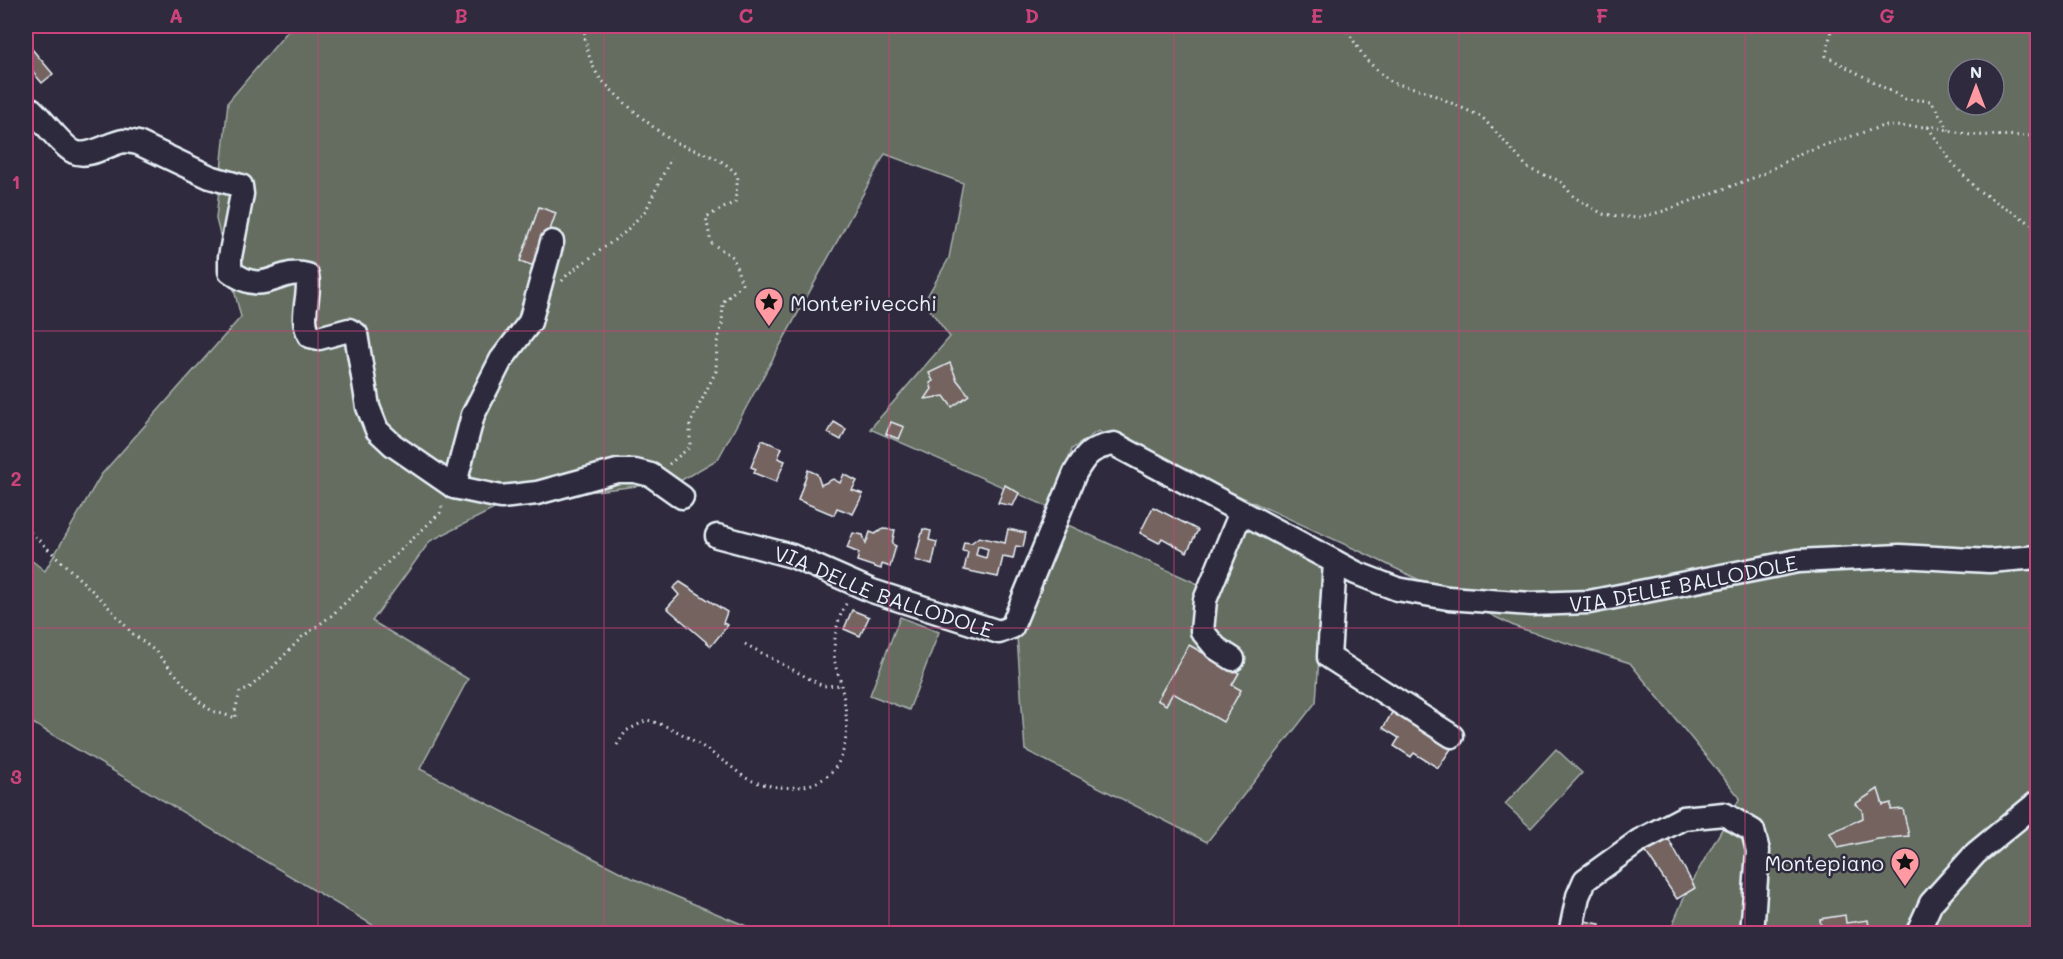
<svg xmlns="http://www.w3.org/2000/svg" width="2063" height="959" font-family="Mali,sans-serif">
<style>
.green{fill:#656d60;stroke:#a6afac;stroke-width:1.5;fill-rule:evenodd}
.building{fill:#746461;stroke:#e8f1f8;stroke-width:1.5;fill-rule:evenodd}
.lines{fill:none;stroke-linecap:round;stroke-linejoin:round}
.minor-casing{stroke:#e8f1f8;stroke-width:27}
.path{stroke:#e8f1f8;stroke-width:3;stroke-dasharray:1.5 4.5;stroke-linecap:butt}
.minor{stroke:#2f2a3d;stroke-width:22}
.grid{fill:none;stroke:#ca437a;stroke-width:1.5;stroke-opacity:0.55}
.labels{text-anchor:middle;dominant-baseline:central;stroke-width:5;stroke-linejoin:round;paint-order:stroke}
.poi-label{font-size:21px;fill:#e8f1f8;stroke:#2f2a3d;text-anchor:start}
.street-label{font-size:21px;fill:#e8f1f8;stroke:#2f2a3d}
.neatline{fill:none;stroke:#ca437a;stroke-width:2}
.grid-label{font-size:20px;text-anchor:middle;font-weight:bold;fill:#ca437a}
</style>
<rect width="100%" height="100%" fill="#2f2a3d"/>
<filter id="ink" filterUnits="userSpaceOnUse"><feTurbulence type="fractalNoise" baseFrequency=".0167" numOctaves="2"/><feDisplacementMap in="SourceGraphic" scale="12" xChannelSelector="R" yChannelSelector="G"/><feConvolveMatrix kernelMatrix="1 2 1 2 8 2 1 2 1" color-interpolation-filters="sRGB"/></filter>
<g filter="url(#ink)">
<g class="green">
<path d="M 292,26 L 2037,26 L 2038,922 L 2023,933 L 1669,933 L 1688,888 L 1740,798 L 1630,663 L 1516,627 L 1368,555 L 1098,431 L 1072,449 L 1053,509 L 870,429 L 950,337 L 924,302 L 949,258 L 963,183 L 885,154 L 718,459 L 680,481 L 510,501 L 430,541 L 372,621 L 468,679 L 420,769 L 632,878 L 763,933 L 386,933 L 26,719 L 26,556 L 45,571 L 101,475 L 241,317 L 216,219 L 228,102 ZM 1958,69 L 1994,69 L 1994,105 L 1958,105 Z"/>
<path d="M 1231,517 L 1325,568 L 1316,702 L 1207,842 L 1025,750 L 1017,637 L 1068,525 L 1198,584 Z"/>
<path d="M 900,617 L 939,632 L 909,710 L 870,695 Z"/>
<path d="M 1556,749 L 1582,773 L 1531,828 L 1505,804 Z"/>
</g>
<g class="building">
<path d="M 26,42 L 53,74 L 42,83 L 26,64 Z"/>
<path d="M 539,207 L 556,213 L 537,267 L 520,261 Z"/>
<path d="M 950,363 L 957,380 L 969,395 L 952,407 L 944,396 L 925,399 L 932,389 L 930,383 L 933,381 L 929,373 Z"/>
<path d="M 834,422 L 846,429 L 841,440 L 828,433 Z"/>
<path d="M 891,422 L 904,427 L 899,439 L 886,434 Z"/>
<path d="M 762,440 L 782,448 L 778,458 L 785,461 L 776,482 L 754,473 L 756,469 L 751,467 Z"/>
<path d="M 808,470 L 817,474 L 821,485 L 833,479 L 840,483 L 844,474 L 857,481 L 852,490 L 863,494 L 853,514 L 837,508 L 834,515 L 798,500 Z"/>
<path d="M 1005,485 L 1019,493 L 1013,506 L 998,503 Z"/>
<path d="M 1153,507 L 1198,530 L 1187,552 L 1162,538 L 1159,543 L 1140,533 Z"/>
<path d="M 883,529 L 895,530 L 892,544 L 896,546 L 890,567 L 882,564 L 881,569 L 857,561 L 859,553 L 847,548 L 853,533 L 863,535 L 866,544 L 870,532 L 875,534 Z"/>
<path d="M 923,529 L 931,531 L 929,540 L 937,542 L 932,565 L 915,560 Z"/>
<path d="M 1008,529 L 1026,533 L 1023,547 L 1016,546 L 1013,559 L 1003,557 L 998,577 L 964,570 L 968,552 L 962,551 L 964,542 L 971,543 L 979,537 L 1005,543 ZM 978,546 L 988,549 L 986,558 L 976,555 Z"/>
<path d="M 680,582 L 727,612 L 723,623 L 728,625 L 711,646 L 667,608 L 679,595 L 673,588 Z"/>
<path d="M 852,610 L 869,617 L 860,636 L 844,629 Z"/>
<path d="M 1189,645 L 1239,673 L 1232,685 L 1241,690 L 1223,722 L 1173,693 L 1166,705 L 1157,700 Z"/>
<path d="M 1394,709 L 1453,746 L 1438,768 L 1414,753 L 1411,757 L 1394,746 L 1399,738 L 1383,728 Z"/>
<path d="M 1878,789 L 1883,805 L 1891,803 L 1891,810 L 1903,809 L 1909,836 L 1878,839 L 1838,848 L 1830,833 L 1863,818 L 1862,810 L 1855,804 Z"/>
<path d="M 1668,838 L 1695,888 L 1677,899 L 1645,851 Z"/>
<path d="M 1845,915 L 1846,923 L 1868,920 L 1870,934 L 1822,934 L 1820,919 Z"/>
<path d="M 1580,920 L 1600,924 L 1598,934 L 1577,934 Z"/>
</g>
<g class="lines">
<g class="minor-casing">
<g id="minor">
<path d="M 26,109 L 31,109 C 42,119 63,147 74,152 C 89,159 109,143 124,141 C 128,141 133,142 138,143 L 210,177 L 241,186 L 242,194 L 230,257 L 230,271 C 266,299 278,266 307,275 C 312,295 298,317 310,336 L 319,338 L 349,330 L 356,334 L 368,407 L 377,430 L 393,445 L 454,487 L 501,497 L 537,493 L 617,471 L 635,471 L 651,475 L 682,497"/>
<path d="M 454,487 L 473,415 L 501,360 L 530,322 L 552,242"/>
<path id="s1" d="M 717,536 L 792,556 L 872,591 L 999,632 L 1012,627 L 1075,473 C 1086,454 1091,448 1114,444 L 1356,573 L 1397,589 L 1448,598 L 1531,604 L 1589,602 L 1798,561 L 1900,556 L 1989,561 L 2038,557"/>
<path d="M 1335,562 L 1329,657 L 1452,736"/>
<path d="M 1233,659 L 1216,648 L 1202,631 L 1205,600 L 1241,512"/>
<path d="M 1570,934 L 1578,896 L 1585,880 L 1639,841 L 1683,818 L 1724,814 L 1753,831 L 1758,851 L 1752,934"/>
<path d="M 1917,934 L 1931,903 L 1976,853 L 2038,802"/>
</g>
</g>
<g class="path">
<path d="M 584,26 C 585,43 588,58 597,74 C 605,87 659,134 673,141 C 698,154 719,153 738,176 L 735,202 L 706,217 L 711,243 L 733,257 L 742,284 L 723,302 L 722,324 L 717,343 L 716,371 L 690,424 L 690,447 L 668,465"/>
<path d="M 1344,26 L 1366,60 L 1392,83 L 1423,90 L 1482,117 L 1529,169 L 1560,181 L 1574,197 L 1603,214 L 1636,218 L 1664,211 L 1761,175 L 1803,152 L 1883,126 L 1935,127 L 1970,135 L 2038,136"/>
<path d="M 1832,26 L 1826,56 L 1905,99 L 1931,101 L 1949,130"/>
<path d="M 1928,127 L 1951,161 L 1976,189 L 2038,228"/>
<path d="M 562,281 L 568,274 L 624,233 L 646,210 L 671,158"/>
<path d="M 26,528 L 103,601 L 132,633 L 155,651 L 200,702 L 212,711 L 236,718 L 235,711 L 240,692 L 248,689 L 272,668 L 302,637 L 331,616 L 440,513 L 443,503"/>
<path d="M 745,644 L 823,686 L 841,685"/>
<path d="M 617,745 L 626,731 L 647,720 C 675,727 700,744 723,761 C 733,767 743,778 753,781 C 780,791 820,792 837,765 C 851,741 847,711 841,685 C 840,677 836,670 835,663 C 832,644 837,616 848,601"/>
</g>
<use href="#minor" class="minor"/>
</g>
</g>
<path class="grid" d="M 318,26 L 318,934M 604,26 L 604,934M 889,26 L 889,934M 1174,26 L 1174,934M 1459,26 L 1459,934M 1745,26 L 1745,934M 26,331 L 2038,331M 26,628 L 2038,628"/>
<defs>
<g id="sight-pin" transform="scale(1.5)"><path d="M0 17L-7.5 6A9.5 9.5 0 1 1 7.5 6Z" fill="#ff9aa2" stroke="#2f2a3d"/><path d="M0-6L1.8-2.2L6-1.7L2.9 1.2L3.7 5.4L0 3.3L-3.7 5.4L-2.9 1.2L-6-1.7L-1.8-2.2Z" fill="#111"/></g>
</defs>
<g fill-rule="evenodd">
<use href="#sight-pin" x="769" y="302"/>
<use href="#sight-pin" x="1905" y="862"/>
</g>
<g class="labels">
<g class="poi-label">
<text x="790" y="302">Monterivecchi</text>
<text x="1884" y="862" text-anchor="end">Montepiano</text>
</g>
<g class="street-label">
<text stroke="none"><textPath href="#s1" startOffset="1137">VIA DELLE BALLODOLE</textPath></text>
<text stroke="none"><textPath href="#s1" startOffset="176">VIA DELLE BALLODOLE</textPath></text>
</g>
</g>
<rect width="2063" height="959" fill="none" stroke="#2f2a3d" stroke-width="66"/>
<g transform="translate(1976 87)"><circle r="28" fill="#2f2a3d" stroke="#797a88" stroke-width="1.5"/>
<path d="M0-4.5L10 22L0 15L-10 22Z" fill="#ff9aa2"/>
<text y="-9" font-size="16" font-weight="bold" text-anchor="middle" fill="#e8f1f8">N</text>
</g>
<rect x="33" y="33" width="1997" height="893" class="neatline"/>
<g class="grid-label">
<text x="176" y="23">A</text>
<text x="461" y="23">B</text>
<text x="746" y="23">C</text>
<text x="1032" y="23">D</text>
<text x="1317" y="23">E</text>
<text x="1602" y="23">F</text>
<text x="1887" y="23">G</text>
<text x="16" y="189">1</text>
<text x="16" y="486">2</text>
<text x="16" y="784">3</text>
</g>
</svg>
